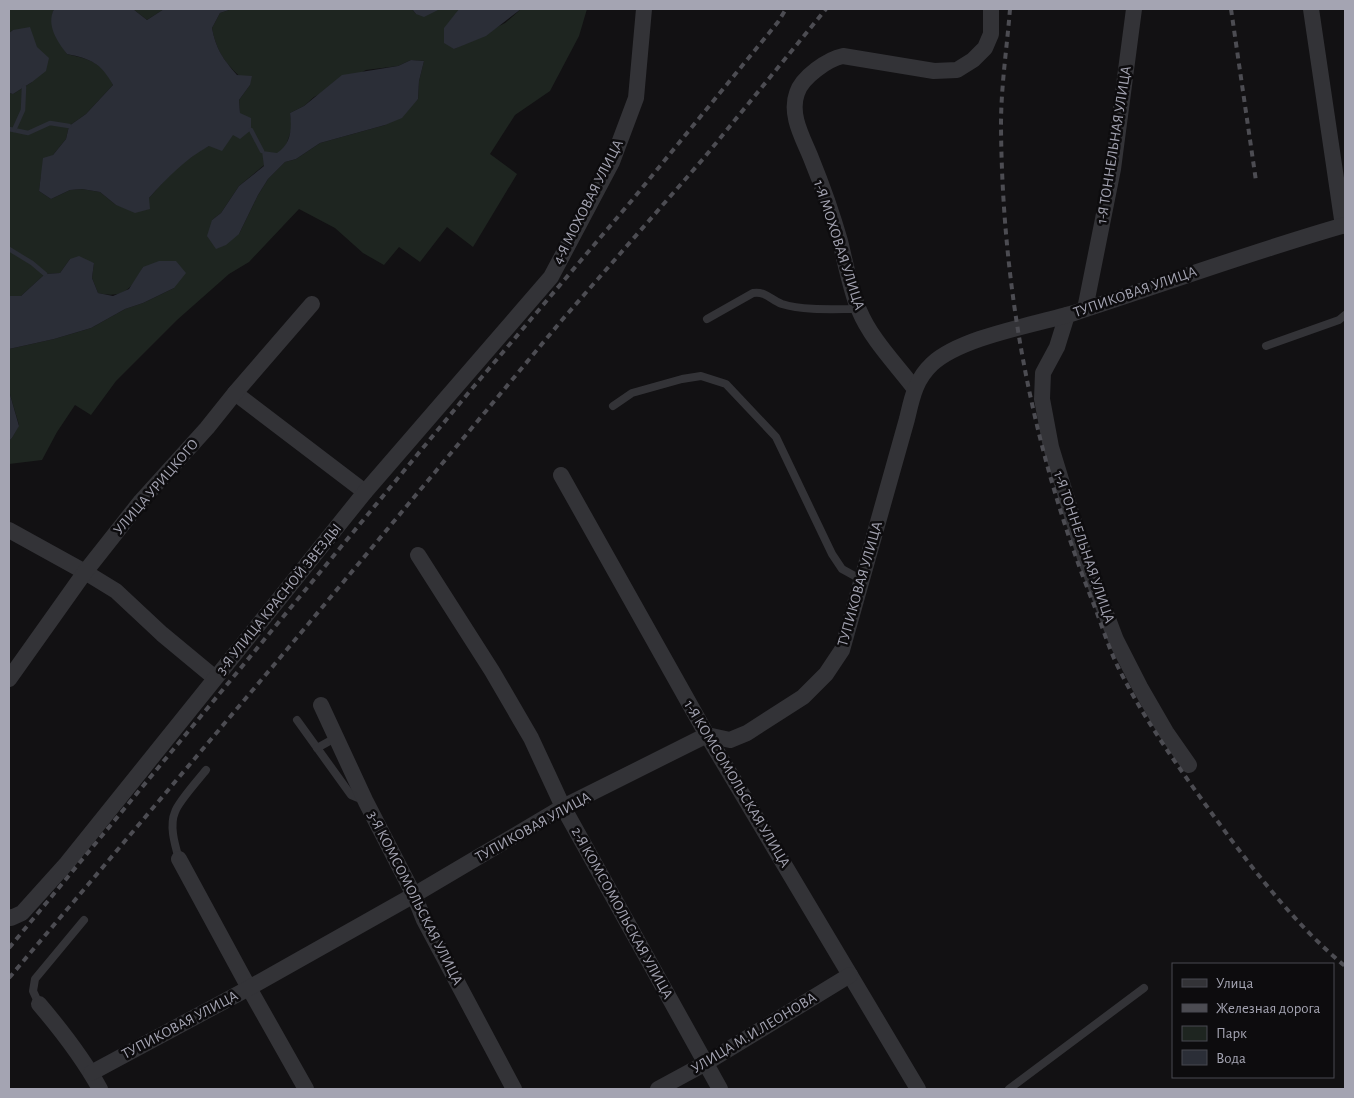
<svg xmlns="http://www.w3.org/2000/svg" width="1354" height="1098" font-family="'Alegreya Sans',sans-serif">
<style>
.green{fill:#1e2520;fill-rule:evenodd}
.water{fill:#2b2e37}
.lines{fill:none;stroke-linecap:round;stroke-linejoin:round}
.stream{stroke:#2b2e37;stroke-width:4.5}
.service{stroke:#333337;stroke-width:8}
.minor{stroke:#333337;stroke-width:16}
.rail{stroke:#4c4c52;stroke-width:4;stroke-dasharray:6 5;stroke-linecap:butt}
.labels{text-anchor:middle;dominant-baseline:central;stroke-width:5;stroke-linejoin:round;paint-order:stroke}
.street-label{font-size:15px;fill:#a4a4b2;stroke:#0d0c0e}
</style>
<rect width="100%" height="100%" fill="#121113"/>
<g class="green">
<path d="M 9,9 L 54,9 C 48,22 59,43 67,54 C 80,57 95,60 105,71 C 108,74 111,81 113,85 L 86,114 L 69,126 L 66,139 L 53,155 L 41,176 L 39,191 L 51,199 L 70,190 L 82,189 L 100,192 L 116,205 L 149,209 L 149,198 L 174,170 L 199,151 L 209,146 L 240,113 L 239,100 L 250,85 C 229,68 217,55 212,28 L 220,13 L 232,9 L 412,9 L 416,14 L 440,9 L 459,9 L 456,14 L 454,49 L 505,23 L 521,9 L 587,9 L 579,36 L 550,91 L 515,115 L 490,154 L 517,174 L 473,247 L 447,227 L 420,262 L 399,247 L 384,265 L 363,253 L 335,228 L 299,209 L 249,262 L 229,274 L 177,320 L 116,381 L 91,415 L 75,405 L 57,432 L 42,460 L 9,464 L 9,441 L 12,438 L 19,425 L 9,391 L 9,349 L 54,339 L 91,328 L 125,309 L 143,303 L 174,288 L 143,267 C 132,289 123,299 98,293 L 92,278 L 94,263 L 70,259 L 60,273 L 45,274 L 21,296 L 9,296 L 9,93 L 13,94 L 32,82 L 13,30 L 9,33 ZM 411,60 L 424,61 L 419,81 L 418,99 L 385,125 L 320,143 L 296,159 L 285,162 L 268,179 L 258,195 L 239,234 L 212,220 L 221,213 L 239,186 L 285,148 L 292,128 L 290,113 L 304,106 L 314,97 L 366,70 L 398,66 Z"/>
<path d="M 133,9 L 164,9 L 147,20 Z"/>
</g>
<g class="water">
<path d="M 54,9 L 133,9 L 147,20 L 164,9 L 232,9 L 220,13 L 212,28 C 216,49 223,59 237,75 L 252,76 L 250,85 L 239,100 L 240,113 L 251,118 L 251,130 L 240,139 L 233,135 L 222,151 L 209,146 C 185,159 167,178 149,198 L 150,209 L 135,213 L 116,205 L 100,192 L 82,189 L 70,190 L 51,199 L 39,191 L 43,158 L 53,155 L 66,139 L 69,126 L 86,114 L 113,85 C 101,63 91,59 67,54 C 57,41 46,25 54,9 Z"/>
<path d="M 412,9 L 440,9 L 424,17 L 416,14 Z"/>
<path d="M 459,9 L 521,9 L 486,36 L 454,49 L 444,43 L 444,28 Z"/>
<path d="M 30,27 L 37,47 L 49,58 L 46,71 L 32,82 L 13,94 L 9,93 L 9,33 L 13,30 Z"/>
<path d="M 411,60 L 424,61 L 419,81 L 418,99 L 402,118 L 385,125 L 320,143 L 296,159 L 285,162 L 268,179 L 258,195 L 239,234 L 226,245 L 216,249 L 207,236 L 212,220 L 221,213 L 239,186 L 264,166 L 262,151 L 277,153 C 291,144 292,129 290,113 L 304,106 L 342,75 L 398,66 Z"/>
<path d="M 79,256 L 94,263 L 92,278 L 98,293 L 113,296 L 129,289 L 143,267 L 159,261 L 176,261 L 186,273 L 174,288 L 143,303 L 125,309 L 91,328 L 54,339 L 9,349 L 9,296 L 21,296 L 45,274 L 60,273 L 70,259 Z"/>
<path d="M 9,391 L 19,426 L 12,438 L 9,441 Z"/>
</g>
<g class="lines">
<g class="stream">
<path d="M 9,129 L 28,133 L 50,123 L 69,126"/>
<path d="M 14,130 L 23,110 L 24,87"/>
<path d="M 251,130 L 262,151"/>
<path d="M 9,249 L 32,263 L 45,274"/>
</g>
<g class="service">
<path d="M 707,319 L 753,293 C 766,291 771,300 782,304 C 804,311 835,309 858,309"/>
<path d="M 1266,346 L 1339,320 L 1345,315"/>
<path d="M 613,406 L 632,393 L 682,379 L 701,376 L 726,384 L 776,437 L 832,554 L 842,569 L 862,580"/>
<path d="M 297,720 L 351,795 L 363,800"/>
<path d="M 317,748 L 337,737"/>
<path d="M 179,859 C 175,845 169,826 175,812 C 178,802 199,779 206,770"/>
<path d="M 39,1004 L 33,991 L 35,979 L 84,920"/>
<path d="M 1009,1089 L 1144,988"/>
</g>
<g class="minor">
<path d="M 1311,9 L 1343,226"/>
<path d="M 1085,309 L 1113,169 L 1134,9"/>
<path d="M 1067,315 L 1057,347 L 1043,373 L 1042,399 L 1051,447 L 1085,558 L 1116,640 L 1140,687 L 1166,732 L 1189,765"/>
<path d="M 914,388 C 895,363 871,339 859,310 C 851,292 845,261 840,241 C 832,213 822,185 811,158 C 803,138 789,115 797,93 C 802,77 828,59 843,56 L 934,71 L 957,70 L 973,60 L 985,48 L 991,34 L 991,9"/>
<path d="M 235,393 L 365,492"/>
<path d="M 561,475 L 707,735 L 918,1089"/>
<path d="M 9,530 L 85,572 L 116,591 L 162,634 L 215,678"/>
<path d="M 418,555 L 492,671 L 531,738 L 563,807 L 720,1089"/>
<path d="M 9,679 L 85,572 L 141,501 L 207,428 L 235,393 L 312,304"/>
<path d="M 321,705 L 366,802 L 414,895 L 424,920 L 514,1089"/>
<path d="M 179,859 L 249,988 L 306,1089"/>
<path d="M 9,917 L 11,918 L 22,913 L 67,863 L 365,492 L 551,277 L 612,162 L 636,98 L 644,9"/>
<path d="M 39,1004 C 62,1031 83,1058 100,1089"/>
<path d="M 91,1073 L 249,988 L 414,895 L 563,807 L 707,735 L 730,740 L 747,733 L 803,697 L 826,674 L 842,650 L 907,419 C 912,398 915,380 932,364 C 961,337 1034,325 1074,313 C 1164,284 1254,251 1345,225"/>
<path d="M 658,1089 L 706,1063 L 850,975"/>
</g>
<g class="rail">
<path d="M 1010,9 C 1007,47 1001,86 1001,125 C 1002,288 1032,448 1092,600 C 1101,622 1108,647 1119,669 C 1145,721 1179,768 1213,815 C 1251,867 1295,925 1345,966"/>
<path d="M 1231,9 L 1256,181"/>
<path d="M 9,948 L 470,391 L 633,199 L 778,22 L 786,9"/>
<path d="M 9,978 L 279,659 L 562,320 L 703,159 L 826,9"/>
</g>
</g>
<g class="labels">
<g class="street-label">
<text transform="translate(1114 145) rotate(-81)">1-Я ТОННЕЛЬНАЯ УЛИЦА</text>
<text transform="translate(588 202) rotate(-63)">4-Я МОХОВАЯ УЛИЦА</text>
<text transform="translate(839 245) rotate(72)">1-Я МОХОВАЯ УЛИЦА</text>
<text transform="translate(1135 292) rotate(-19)">ТУПИКОВАЯ УЛИЦА</text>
<text transform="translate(156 487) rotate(-49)">УЛИЦА УРИЦКОГО</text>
<text transform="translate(1084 547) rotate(71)">1-Я ТОННЕЛЬНАЯ УЛИЦА</text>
<text transform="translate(860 584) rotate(-74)">ТУПИКОВАЯ УЛИЦА</text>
<text transform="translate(279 599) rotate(-51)">3-Я УЛИЦА КРАСНОЙ ЗВЕЗДЫ</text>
<text transform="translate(737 784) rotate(59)">1-Я КОМСОМОЛЬСКАЯ УЛИЦА</text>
<text transform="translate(533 827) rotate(-29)">ТУПИКОВАЯ УЛИЦА</text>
<text transform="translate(415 898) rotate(63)">3-Я КОМСОМОЛЬСКАЯ УЛИЦА</text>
<text transform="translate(622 913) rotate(61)">2-Я КОМСОМОЛЬСКАЯ УЛИЦА</text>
<text transform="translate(180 1025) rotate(-28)">ТУПИКОВАЯ УЛИЦА</text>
<text transform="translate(754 1033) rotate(-31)">УЛИЦА М.И.ЛЕОНОВА</text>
</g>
</g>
<rect width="1354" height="1098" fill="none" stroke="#a4a4b2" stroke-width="20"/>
<rect x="1172" y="963" width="162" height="115" fill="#0d0c0e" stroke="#494950"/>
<rect x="1182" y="979" width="25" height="8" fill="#333337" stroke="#494950"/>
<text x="1216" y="988" font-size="15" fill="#a4a4b2">Улица</text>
<rect x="1182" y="1004" width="25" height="8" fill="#4c4c52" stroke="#494950"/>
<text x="1216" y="1013" font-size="15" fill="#a4a4b2">Железная дорога</text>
<rect x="1182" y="1026" width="25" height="15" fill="#1e2520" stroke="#494950"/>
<text x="1216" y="1038" font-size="15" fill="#a4a4b2">Парк</text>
<rect x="1182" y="1050" width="25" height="15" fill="#2b2e37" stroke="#494950"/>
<text x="1216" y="1063" font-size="15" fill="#a4a4b2">Вода</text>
</svg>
